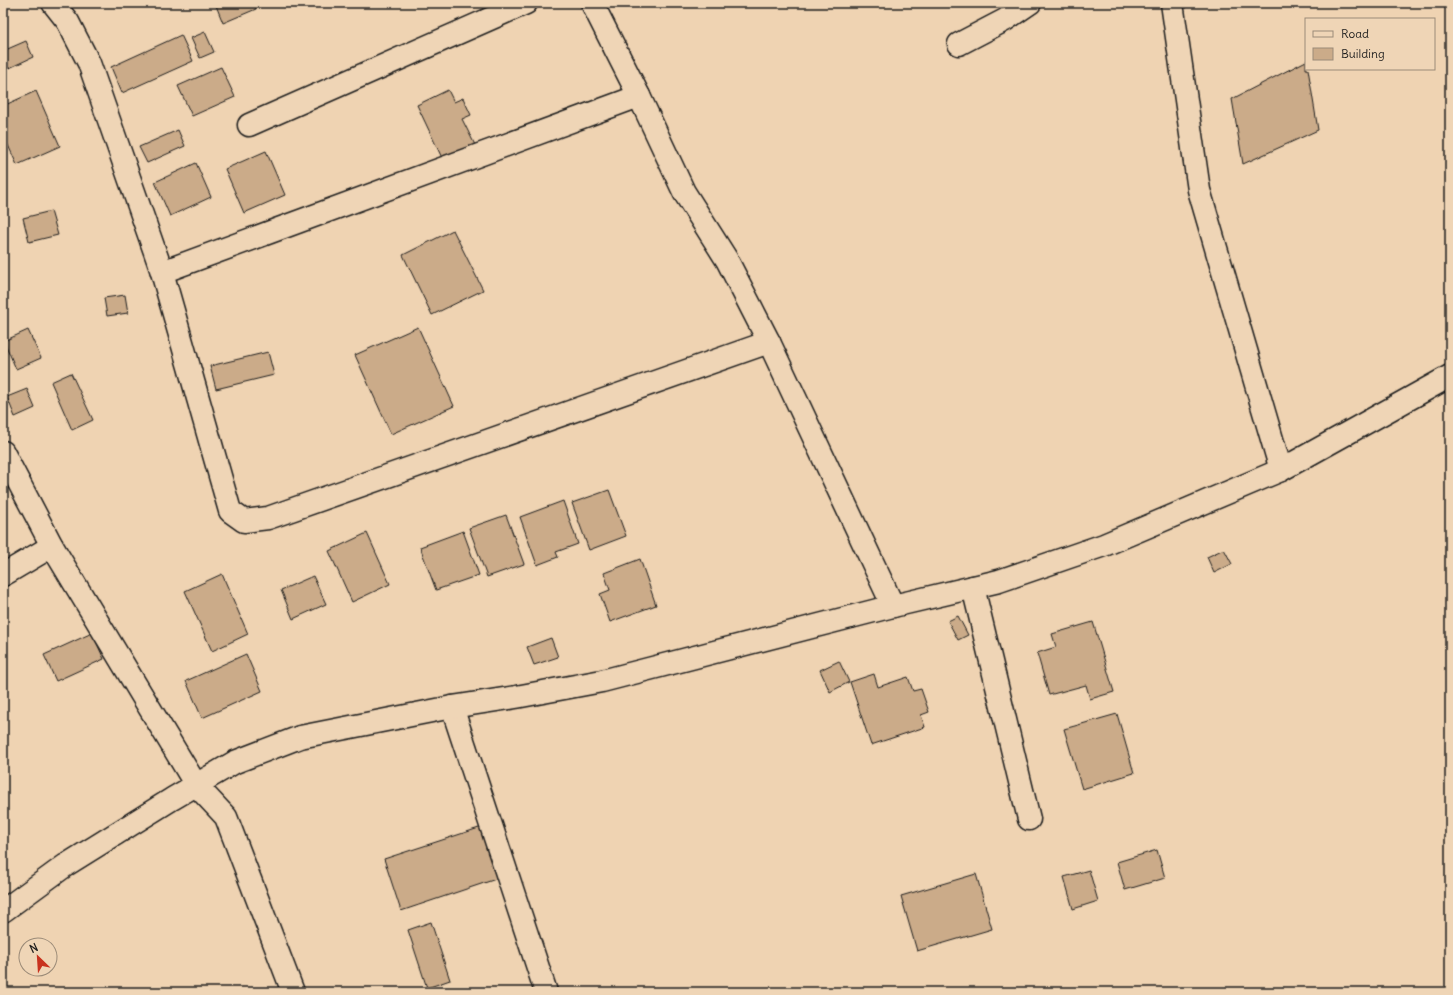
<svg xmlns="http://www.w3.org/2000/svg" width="1453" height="995" font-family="Delius,sans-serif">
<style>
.building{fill:#cbab89;stroke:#1c1c1c}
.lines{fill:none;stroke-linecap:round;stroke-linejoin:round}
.minor-casing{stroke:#1c1c1c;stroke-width:25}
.minor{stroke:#efd5b6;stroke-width:22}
</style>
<rect width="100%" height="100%" fill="#efd3b2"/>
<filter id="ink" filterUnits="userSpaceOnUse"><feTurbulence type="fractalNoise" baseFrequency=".025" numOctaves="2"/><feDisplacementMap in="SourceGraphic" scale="8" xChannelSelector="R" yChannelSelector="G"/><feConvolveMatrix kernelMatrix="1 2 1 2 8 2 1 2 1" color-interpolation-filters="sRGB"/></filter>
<g filter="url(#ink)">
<g class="building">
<path d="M 215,3 L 253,3 L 256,9 L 223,23 Z"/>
<path d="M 205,32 L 214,52 L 200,58 L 191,38 Z"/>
<path d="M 181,35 L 193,61 L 122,93 L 111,67 Z"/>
<path d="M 26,41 L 33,57 L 3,71 L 3,51 Z"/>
<path d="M 1306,61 L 1306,69 L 1308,69 L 1318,130 L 1243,164 L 1232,99 Z"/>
<path d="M 221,67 L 235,97 L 192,116 L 178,86 Z"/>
<path d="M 448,90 L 454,102 L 463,98 L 471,115 L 462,119 L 475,145 L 443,160 L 417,105 Z"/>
<path d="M 36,91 L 60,146 L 17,165 L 3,134 L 3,106 Z"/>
<path d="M 178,130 L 185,146 L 147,163 L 139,147 Z"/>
<path d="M 266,151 L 285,195 L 244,213 L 225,169 Z"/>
<path d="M 196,163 L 211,197 L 170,216 L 155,182 Z"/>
<path d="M 51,211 L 58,235 L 29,242 L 23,218 Z"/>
<path d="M 453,230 L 483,290 L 432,315 L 403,255 Z"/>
<path d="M 125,295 L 128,313 L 107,316 L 104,298 Z"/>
<path d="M 418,327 L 454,406 L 391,434 L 355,355 Z"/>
<path d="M 28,330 L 41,358 L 16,369 L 4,341 Z"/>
<path d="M 268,352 L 274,375 L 216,389 L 210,366 Z"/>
<path d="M 71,373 L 93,420 L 72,430 L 51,382 Z"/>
<path d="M 27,389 L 35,408 L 15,417 L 7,397 Z"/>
<path d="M 609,490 L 626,536 L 589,550 L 572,503 Z"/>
<path d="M 563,501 L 578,544 L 556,552 L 558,557 L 537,565 L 520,517 Z"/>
<path d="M 506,515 L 524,564 L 487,577 L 469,528 Z"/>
<path d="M 463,531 L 479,575 L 436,590 L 420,547 Z"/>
<path d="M 367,533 L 390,584 L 352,602 L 329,551 Z"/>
<path d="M 1224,549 L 1232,564 L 1214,573 L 1207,557 Z"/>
<path d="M 640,559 L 656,605 L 610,622 L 600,594 L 610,590 L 604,573 Z"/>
<path d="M 222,574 L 248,634 L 212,651 L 185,591 Z"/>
<path d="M 313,576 L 326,604 L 293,619 L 281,590 Z"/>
<path d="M 958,616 L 968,635 L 958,640 L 948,621 Z"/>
<path d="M 1093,622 L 1114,692 L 1090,699 L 1086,685 L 1049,695 L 1037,653 L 1056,647 L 1052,634 Z"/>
<path d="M 92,633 L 104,659 L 56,681 L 44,655 Z"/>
<path d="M 551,638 L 558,657 L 534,665 L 527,647 Z"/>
<path d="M 246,654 L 262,691 L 202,718 L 186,681 Z"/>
<path d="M 839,661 L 849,682 L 830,692 L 820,670 Z"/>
<path d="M 874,674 L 878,687 L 908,677 L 913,691 L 921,689 L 929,712 L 921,715 L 925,727 L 871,745 L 850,682 Z"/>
<path d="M 1117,714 L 1134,773 L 1082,789 L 1064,729 Z"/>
<path d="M 482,827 L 499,878 L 401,911 L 384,859 Z"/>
<path d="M 1157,850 L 1165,878 L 1125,890 L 1117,862 Z"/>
<path d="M 1089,870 L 1098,901 L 1073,909 L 1064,877 Z"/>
<path d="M 976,874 L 992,929 L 917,951 L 901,896 Z"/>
<path d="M 431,922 L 450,980 L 427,988 L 408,930 Z"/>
</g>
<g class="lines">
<g class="minor-casing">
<g id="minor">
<path d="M 53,3 L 68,22 L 89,63 L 162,272 L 230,511 L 244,521 L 268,518 L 769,342"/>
<path d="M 592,3 L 639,96 L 684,192 L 727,260 L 769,342 L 893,606"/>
<path d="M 1172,3 L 1199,190 L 1281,470"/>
<path d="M 959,44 L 1005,20 L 1030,3"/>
<path d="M 249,125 L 526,3"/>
<path d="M 162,272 L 639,96"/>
<path d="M 3,452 L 52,546 L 196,785 L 226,817 L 293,992"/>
<path d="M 3,575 L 52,546"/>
<path d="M 973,587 L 1029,819"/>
<path d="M 452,707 L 546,992"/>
<path d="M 3,911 L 66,865 L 172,799 L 235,762 L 300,737 L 452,707 L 516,697 L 602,681 L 893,606 L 999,581 L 1104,545 L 1281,470 L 1450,376"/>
</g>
</g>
<use href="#minor" class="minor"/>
</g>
</g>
<rect width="1453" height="995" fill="none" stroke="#efd5b6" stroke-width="16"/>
<rect x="8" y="8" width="1437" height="979" fill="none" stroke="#1c1c1c" stroke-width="1.5" filter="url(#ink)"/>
<rect x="1305" y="18" width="130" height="52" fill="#efd5b6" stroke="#9b8b78"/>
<rect x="1313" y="31" width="20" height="6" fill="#efd5b6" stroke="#9b8b78"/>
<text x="1341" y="38" font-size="12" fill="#1c1c1c">Road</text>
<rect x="1313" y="48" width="20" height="12" fill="#cbab89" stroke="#9b8b78"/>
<text x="1341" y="58" font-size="12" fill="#1c1c1c">Building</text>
<g transform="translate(38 957) rotate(335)"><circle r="19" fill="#efd5b6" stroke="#9b8b78"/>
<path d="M0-3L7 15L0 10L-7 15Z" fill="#c8321e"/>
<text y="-6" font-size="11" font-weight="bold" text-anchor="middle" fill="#1c1c1c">N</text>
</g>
</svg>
